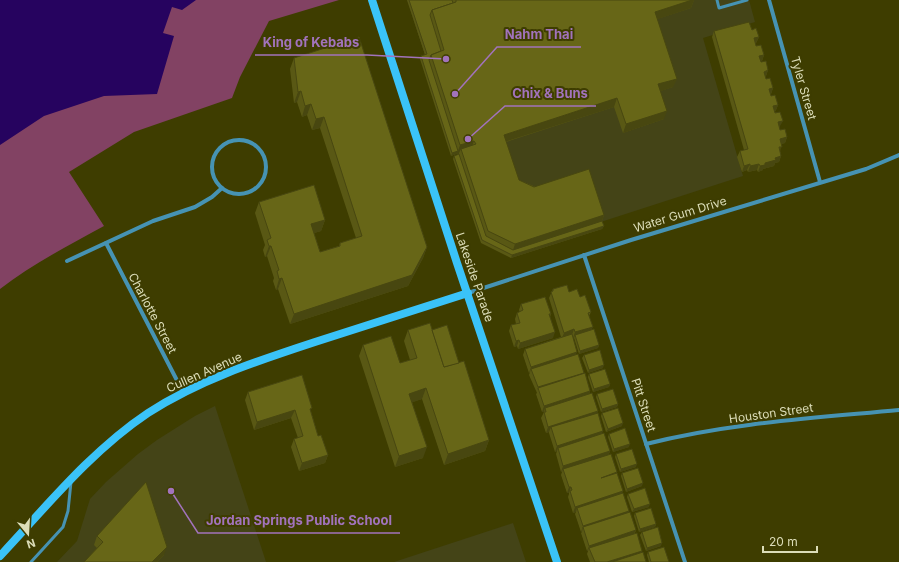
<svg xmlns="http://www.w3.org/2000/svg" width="899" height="562" font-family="Inter,sans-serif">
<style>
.built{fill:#444417}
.green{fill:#824263}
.water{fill:#26035f}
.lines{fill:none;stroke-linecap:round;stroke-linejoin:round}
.lane{stroke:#4693b3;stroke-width:3}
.street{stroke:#4693b3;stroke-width:4}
.secondary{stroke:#3ac3f8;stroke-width:8}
.wall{fill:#595814}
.shaded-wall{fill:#484710}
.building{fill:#676617;stroke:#484710}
.labels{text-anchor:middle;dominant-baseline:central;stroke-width:4;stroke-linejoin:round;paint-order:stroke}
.street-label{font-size:12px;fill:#dcddb8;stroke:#3e3d00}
.leader{fill:none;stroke:#a273bc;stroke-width:1.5}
.callout-dot{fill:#a273bc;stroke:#3e3d00;stroke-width:1.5}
.callout-label{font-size:13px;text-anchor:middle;font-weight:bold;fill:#a273bc;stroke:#3e3d00;stroke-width:4;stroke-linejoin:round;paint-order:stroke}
</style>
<rect width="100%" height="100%" fill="#3e3d00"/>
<g class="built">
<path d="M 407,0 L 749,0 L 755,22 L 703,38 L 743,176 L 511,251 L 485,237 Z"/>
<path d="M 215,406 L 266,562 L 57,562 L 77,541 L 90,499 L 106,482 L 138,454 L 157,440 L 195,416 Z"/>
<path d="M 513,523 L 526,562 L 394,562 Z"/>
</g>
<path class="green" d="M 0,0 L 339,0 L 269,21 L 240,77 L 232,98 L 134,132 L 69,172 L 104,226 C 69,245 31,265 0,289 Z"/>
<path class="water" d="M 0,0 L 196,0 L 182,10 L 172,7 L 163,33 L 174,36 L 157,94 L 104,96 L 44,116 L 0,145 Z"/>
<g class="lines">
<g class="lane">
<path d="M 717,0 L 719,8 L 747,0"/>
<path d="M 31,562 L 63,527 L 68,511 L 71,482"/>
</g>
<g class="street">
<path d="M 769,0 L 820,182"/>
<circle cx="239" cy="167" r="27"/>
<path d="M 106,243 L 183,392"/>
<path d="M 584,255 L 685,562"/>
<path d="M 67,261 L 153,221 L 195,207 L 212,197 L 222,188"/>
<path d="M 468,293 L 631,240 L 866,169 L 899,155"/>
<path d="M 646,444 C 728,423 815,418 899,410"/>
</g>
<g class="secondary">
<path d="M 372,0 L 457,263 L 557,562"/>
<path d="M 0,556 C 46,507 91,451 148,413 C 199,380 257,361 315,342 C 366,326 417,309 468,293"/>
</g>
</g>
<g class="wall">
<path d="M 407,0 L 694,0 L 691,8 L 657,19 L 673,87 L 660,91 L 664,119 L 623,133 L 614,107 L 506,142 L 519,180 L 604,215 L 602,221 L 604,226 L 602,229 L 511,258 L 481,243 L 453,159 L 454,156 L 459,154 L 459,153 L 451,156 L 420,59 L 421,56 L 425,55 Z"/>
<path d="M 752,30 L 759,37 L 756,43 L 755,43 L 756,46 L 764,55 L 762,61 L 761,61 L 761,62 L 768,70 L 766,76 L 765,76 L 766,79 L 773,88 L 771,94 L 770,94 L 771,96 L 778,105 L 776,110 L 775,111 L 780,126 L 779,127 L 780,130 L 787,137 L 785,143 L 781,144 L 780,152 L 781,156 L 779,162 L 775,163 L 774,166 L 763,169 L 763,170 L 758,172 L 757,170 L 748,172 L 747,170 L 742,172 L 737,157 L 740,151 L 744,150 L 712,37 L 714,31 Z"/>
<path d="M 294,58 L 427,247 L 423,258 L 408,286 L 290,324 L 278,289 L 276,290 L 273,281 L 274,278 L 267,256 L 265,257 L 263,250 L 265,245 L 255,213 L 259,202 L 325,220 L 321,231 L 314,233 L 320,252 L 339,246 L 340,243 L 356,238 L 320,128 L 312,130 L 307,115 L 302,117 L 297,102 L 294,103 L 290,69 Z"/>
<path d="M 553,289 L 569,292 L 580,297 L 591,312 L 589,316 L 592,330 L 599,345 L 598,348 L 579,354 L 574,338 L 573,338 L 576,354 L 584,373 L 584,374 L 590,391 L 589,394 L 598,411 L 597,413 L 602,434 L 610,451 L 609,454 L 617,472 L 617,473 L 622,493 L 629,511 L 629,513 L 636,530 L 635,533 L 642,551 L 642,552 L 646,562 L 590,562 L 587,554 L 588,551 L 587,551 L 581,533 L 582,532 L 581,532 L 575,514 L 576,512 L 573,513 L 568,497 L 569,494 L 569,493 L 567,493 L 561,475 L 562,472 L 561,472 L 556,454 L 557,451 L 555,452 L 549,433 L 549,432 L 546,433 L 541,418 L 544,412 L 542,412 L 536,394 L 537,393 L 529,375 L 530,372 L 529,373 L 523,355 L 525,349 L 561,337 L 549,298 Z"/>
<path d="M 521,304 L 551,314 L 550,317 L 553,338 L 518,349 L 517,346 L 514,347 L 509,331 L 511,325 L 516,324 L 515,319 L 517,313 L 520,312 L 519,310 Z"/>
<path d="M 408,330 L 432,330 L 459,363 L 489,440 L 485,451 L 444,465 L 422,399 L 412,402 L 423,458 L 395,467 L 359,356 L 363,345 L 400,363 L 410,360 L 404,341 Z"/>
<path d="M 584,355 L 603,368 L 588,373 L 582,358 Z"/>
<path d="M 589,374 L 610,384 L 609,387 L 593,392 L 588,377 Z"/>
<path d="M 248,392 L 311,412 L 318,436 L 328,455 L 325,463 L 299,471 L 291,447 L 294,439 L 298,438 L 291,418 L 254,430 L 245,400 Z"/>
<path d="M 597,394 L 618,404 L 617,407 L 601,412 L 596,397 Z"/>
<path d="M 602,413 L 622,426 L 606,432 L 601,416 Z"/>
<path d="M 609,434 L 629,447 L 613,452 L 608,437 Z"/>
<path d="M 616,454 L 636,467 L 620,472 L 615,457 Z"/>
<path d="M 622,473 L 642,486 L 626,492 L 621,476 Z"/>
<path d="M 628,494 L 649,507 L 632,512 L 627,497 Z"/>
<path d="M 635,513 L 656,524 L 655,527 L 639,532 L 634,516 Z"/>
<path d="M 642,532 L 661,546 L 646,551 L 640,535 Z"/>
<path d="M 97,536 L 164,555 L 157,562 L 84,562 L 97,548 L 94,545 Z"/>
<path d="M 648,552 L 669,562 L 649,562 L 647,555 Z"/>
</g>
<g class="shaded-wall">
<path d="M 692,0 L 694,0 L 691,8 L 652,21 L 655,12 Z"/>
<path d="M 759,37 L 756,43 L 752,44 L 754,38 Z"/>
<path d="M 764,55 L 762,61 L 757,62 L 759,56 Z"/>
<path d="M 768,70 L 766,76 L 762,78 L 764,72 Z"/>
<path d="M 677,79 L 673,87 L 655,93 L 658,84 Z"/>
<path d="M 773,88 L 771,94 L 767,95 L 769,89 Z"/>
<path d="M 301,91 L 297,102 L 294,103 L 298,92 Z"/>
<path d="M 617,98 L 614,107 L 501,143 L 504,135 Z"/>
<path d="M 311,104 L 307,115 L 302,117 L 305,106 Z"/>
<path d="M 778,105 L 776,110 L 771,112 L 773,106 Z"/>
<path d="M 667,111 L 664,119 L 623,133 L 626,124 Z"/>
<path d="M 324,117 L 320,128 L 312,130 L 316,119 Z"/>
<path d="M 783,121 L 780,126 L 776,128 L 778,122 Z"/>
<path d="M 787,137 L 785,143 L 778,145 L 780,139 Z"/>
<path d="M 474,141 L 471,149 L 461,149 L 459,153 L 451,156 L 452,153 L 458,151 L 460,145 Z"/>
<path d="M 781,156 L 779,162 L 775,163 L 774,166 L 763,169 L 763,170 L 758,172 L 760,166 L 775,158 Z"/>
<path d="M 750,164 L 747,170 L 742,172 L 744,166 Z"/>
<path d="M 759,164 L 757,170 L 748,172 L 750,166 Z"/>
<path d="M 604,215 L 601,224 L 512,253 L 515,244 Z"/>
<path d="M 325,220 L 321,231 L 308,235 L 311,224 Z"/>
<path d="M 604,226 L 602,229 L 511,258 L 512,255 Z"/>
<path d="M 269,246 L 271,246 L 267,256 L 265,257 Z"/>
<path d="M 427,247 L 423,258 L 408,286 L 290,324 L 294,314 Z"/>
<path d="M 282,278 L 278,289 L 276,290 L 279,279 Z"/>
<path d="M 593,327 L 590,333 L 575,335 L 574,338 L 573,338 L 575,332 Z"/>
<path d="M 574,329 L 572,335 L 562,338 L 564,333 Z"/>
<path d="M 555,332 L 553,338 L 518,349 L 520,343 Z"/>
<path d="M 519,340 L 517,346 L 514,347 L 516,341 Z"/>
<path d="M 599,345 L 598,348 L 579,354 L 580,351 Z"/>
<path d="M 577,352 L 575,357 L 531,369 L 530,372 L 529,373 L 531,367 Z"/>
<path d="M 604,365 L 603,368 L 588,373 L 589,370 Z"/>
<path d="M 584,373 L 582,378 L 538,388 L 536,393 L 538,387 Z"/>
<path d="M 610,384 L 609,387 L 593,392 L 594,389 Z"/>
<path d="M 426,388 L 422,399 L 405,405 L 409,394 Z"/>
<path d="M 590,391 L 588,397 L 545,408 L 544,412 L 542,412 L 544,406 Z"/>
<path d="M 618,404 L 617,407 L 601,412 L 602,409 Z"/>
<path d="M 295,410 L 291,418 L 254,430 L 257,422 Z"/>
<path d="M 598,411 L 596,417 L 551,427 L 549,432 L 546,433 L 548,427 Z"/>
<path d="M 623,423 L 622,426 L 606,432 L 608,429 Z"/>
<path d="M 603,431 L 601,437 L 558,448 L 557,451 L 555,452 L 557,446 Z"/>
<path d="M 489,440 L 485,451 L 444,465 L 448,454 Z"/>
<path d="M 630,444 L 629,447 L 613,452 L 614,449 Z"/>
<path d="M 427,447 L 423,458 L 395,467 L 399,456 Z"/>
<path d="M 610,451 L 608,457 L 563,469 L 562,472 L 561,472 L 563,466 Z"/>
<path d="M 328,455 L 325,463 L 299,471 L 302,463 Z"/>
<path d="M 637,464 L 636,467 L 620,472 L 621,469 Z"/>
<path d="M 643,483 L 642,486 L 626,492 L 627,489 Z"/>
<path d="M 569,487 L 571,487 L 569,493 L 567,493 Z"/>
<path d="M 623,491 L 621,497 L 577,508 L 576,512 L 573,513 L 575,507 Z"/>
<path d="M 650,504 L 649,507 L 632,512 L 634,509 Z"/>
<path d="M 629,511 L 627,517 L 583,527 L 582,532 L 581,532 L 583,526 Z"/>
<path d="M 656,524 L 655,527 L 639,532 L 640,529 Z"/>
<path d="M 636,530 L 633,536 L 589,548 L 588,551 L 587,551 L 589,546 Z"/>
<path d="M 662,543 L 661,546 L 646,551 L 647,548 Z"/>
<path d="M 167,547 L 164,555 L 157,562 L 152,562 Z"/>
<path d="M 642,551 L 640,557 L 624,562 L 607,562 Z"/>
</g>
<g class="building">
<path d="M 409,0 L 452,0 L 453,3 L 432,10 L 430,15 L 441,51 L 431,55 L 429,60 L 458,151 L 452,153 L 421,56 L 427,54 Z"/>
<path d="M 456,0 L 692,0 L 655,12 L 677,79 L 658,84 L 667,111 L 626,124 L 617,98 L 504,135 L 519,180 L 534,187 L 589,169 L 604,215 L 515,244 L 488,231 L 461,149 L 476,144 L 474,141 L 460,145 L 431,55 L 444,50 L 432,10 L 456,2 Z"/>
<path d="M 749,22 L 752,30 L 756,28 L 759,37 L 754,38 L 756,46 L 761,45 L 764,55 L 759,56 L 761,62 L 766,61 L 768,70 L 764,72 L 766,79 L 770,78 L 773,88 L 769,89 L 771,96 L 775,95 L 778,105 L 773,106 L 775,113 L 780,112 L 783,121 L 778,122 L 780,130 L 785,129 L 787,137 L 780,139 L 782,147 L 779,147 L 781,156 L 775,158 L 776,160 L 765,163 L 765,165 L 760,166 L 759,164 L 750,166 L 750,164 L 744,166 L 740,151 L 748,149 L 714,31 Z"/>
<path d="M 359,37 L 427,247 L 412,275 L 294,314 L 282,278 L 279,279 L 277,271 L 279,270 L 271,246 L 269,246 L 267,240 L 271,238 L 259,202 L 314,185 L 325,220 L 311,224 L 320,252 L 340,246 L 340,243 L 362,236 L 324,117 L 316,119 L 311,104 L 305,106 L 301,91 L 298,92 L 294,58 Z"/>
<path d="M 459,154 L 486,236 L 513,250 L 602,221 L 604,226 L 512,255 L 482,240 L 454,156 Z"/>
<path d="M 567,285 L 569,292 L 577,289 L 580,297 L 585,295 L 591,312 L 588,313 L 593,327 L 575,332 L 574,329 L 564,333 L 551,292 L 553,291 L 553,289 Z"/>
<path d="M 545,297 L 551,314 L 549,314 L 555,332 L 520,343 L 519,340 L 516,341 L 511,325 L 520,323 L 517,313 L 523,310 L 521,304 Z"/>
<path d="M 430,323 L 444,367 L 464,361 L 489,440 L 448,454 L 426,388 L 409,394 L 427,447 L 399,456 L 363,345 L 391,336 L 400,363 L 417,358 L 408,330 Z"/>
<path d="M 447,325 L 459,363 L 444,367 L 432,330 Z"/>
<path d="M 594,329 L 599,345 L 580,351 L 575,335 Z"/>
<path d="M 572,334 L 577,352 L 531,367 L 525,349 Z"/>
<path d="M 600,350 L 604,365 L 589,370 L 584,355 Z"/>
<path d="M 578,354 L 584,373 L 538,387 L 531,369 Z"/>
<path d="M 605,369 L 610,384 L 594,389 L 589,374 Z"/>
<path d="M 585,373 L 590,391 L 544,406 L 538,388 Z"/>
<path d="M 302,375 L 312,408 L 310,409 L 318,436 L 321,435 L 328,455 L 302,463 L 294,439 L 303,436 L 295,410 L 257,422 L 248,392 Z"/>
<path d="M 613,389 L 618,404 L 602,409 L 597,394 Z"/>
<path d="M 592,393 L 598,411 L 548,427 L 544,412 L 546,412 L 545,408 Z"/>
<path d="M 618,408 L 623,423 L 608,429 L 602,413 Z"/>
<path d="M 598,413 L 603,431 L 557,446 L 551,427 Z"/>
<path d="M 625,428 L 630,444 L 614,449 L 609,434 Z"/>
<path d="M 604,433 L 610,451 L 563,466 L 558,448 Z"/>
<path d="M 632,449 L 637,464 L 621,469 L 616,454 Z"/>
<path d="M 611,454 L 617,472 L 601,478 L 617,473 L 623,491 L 575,507 L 570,491 L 572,490 L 571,487 L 569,487 L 563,469 Z"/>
<path d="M 638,468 L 643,483 L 627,489 L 622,473 Z"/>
<path d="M 146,482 L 167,547 L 152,562 L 84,562 L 103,542 L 97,536 Z"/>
<path d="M 645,488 L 650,504 L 634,509 L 628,494 Z"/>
<path d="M 623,493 L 629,511 L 583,526 L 577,508 Z"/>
<path d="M 651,508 L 656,524 L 640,529 L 635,513 Z"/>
<path d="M 630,512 L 636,530 L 589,546 L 583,527 Z"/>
<path d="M 658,527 L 662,543 L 647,548 L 642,532 Z"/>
<path d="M 637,533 L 642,551 L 607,562 L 595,562 L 589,548 Z"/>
<path d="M 664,547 L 669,562 L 651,562 L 648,552 Z"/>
<path d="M 643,552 L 646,562 L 612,562 Z"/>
</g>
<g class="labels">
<g class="street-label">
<text transform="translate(804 88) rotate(74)">Tyler Street</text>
<text transform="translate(680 214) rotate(-17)">Water Gum Drive</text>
<text transform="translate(475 277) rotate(71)">Lakeside Parade</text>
<text transform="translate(153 313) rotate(62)">Charlotte Street</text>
<text transform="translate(204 372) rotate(-24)">Cullen Avenue</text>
<text transform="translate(644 405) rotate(72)">Pitt Street</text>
<text transform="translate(771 413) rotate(-8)">Houston Street</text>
</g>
</g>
<path class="leader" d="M455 94L497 47H581M446 59L367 55H255M468 139L505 106H596M171 491L198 533H400"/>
<g class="callout-dot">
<circle cx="455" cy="94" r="4"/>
<circle cx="446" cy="59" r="4"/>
<circle cx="468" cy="139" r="4"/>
<circle cx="171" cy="491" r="4"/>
</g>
<g class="callout-label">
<text x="539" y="39">Nahm Thai</text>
<text x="311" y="47">King of Kebabs</text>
<text x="550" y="98">Chix &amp; Buns</text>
<text x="299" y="525">Jordan Springs Public School</text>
</g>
<g transform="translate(28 534) rotate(162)" stroke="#3e3d00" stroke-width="3" paint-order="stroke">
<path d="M0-3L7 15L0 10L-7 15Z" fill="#dcddb8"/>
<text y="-6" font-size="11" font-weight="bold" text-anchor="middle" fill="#dcddb8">N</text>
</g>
<path d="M763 546v6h54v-6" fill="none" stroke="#dcddb8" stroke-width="2"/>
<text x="769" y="546" font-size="12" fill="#dcddb8" stroke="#3e3d00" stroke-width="3" paint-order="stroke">20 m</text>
</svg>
